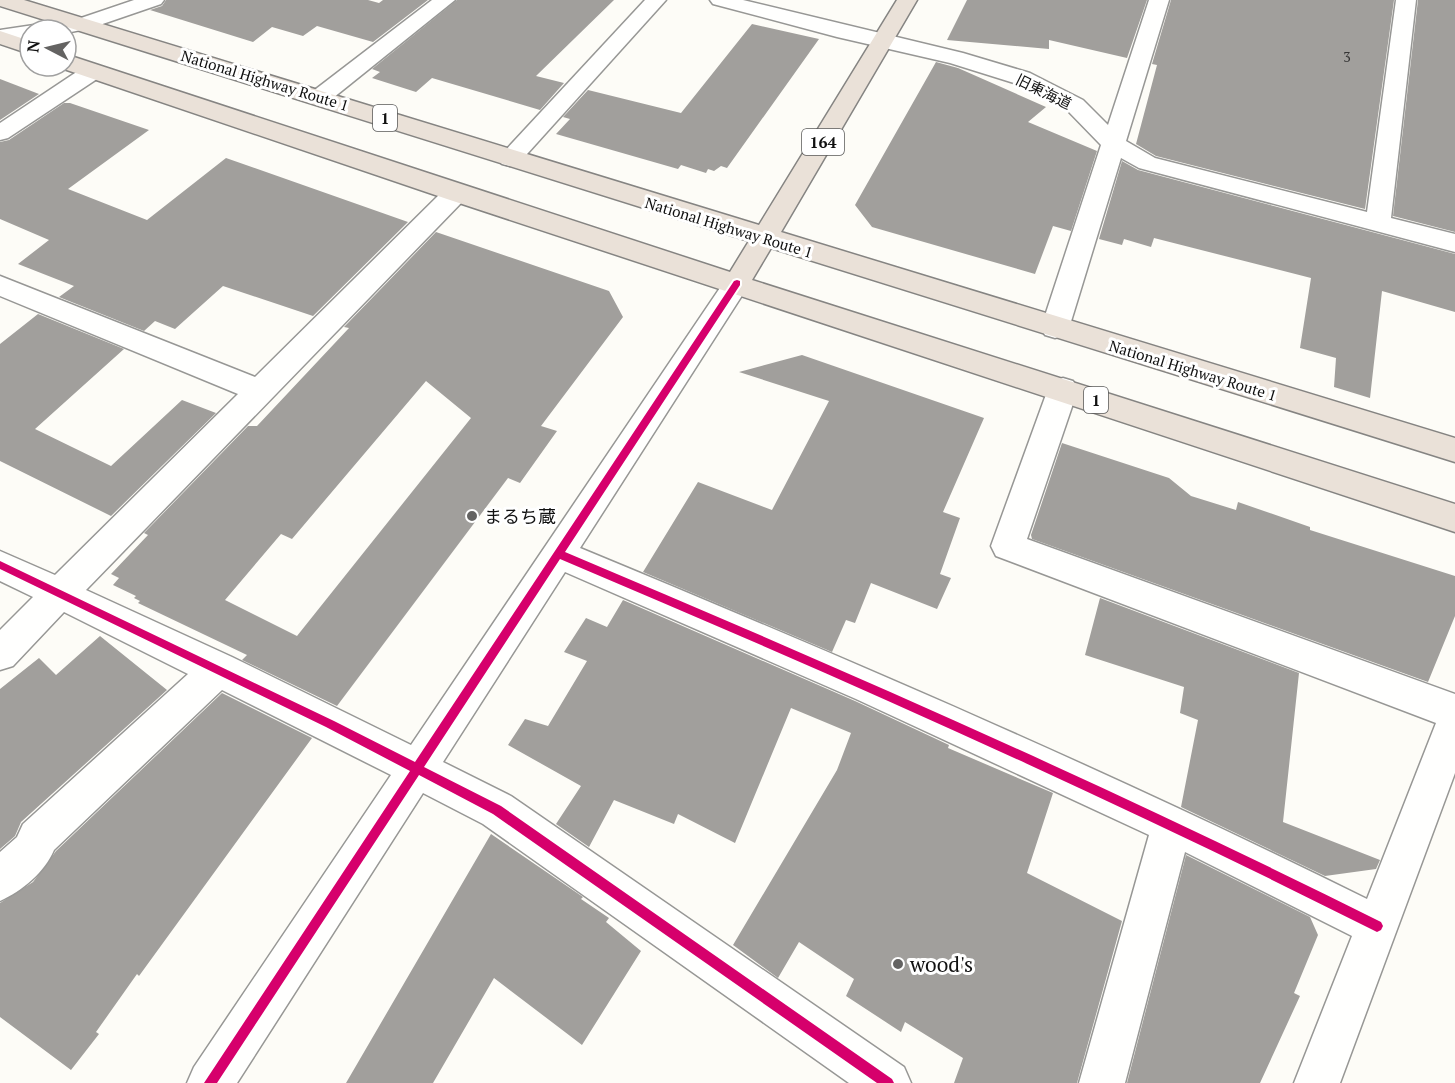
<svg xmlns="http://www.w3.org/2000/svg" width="1455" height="1083" font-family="'PT Serif','Noto Sans JP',serif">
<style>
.building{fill:#a19f9c;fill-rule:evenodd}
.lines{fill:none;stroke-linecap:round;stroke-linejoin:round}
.minor-casing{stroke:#979795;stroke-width:3}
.highway-casing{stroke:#858482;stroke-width:3}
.minor{fill:#fffffe;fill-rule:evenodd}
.highway{fill:#eae1d8;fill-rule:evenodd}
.cycleway-casing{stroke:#fff;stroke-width:4}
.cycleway{fill:#d6006c;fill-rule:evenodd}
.poi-dot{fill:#646362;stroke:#fff;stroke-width:2}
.labels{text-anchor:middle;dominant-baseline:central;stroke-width:6;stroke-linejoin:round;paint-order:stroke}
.far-number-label{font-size:14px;fill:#353434}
.far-street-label{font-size:15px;fill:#111;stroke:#fff}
.shield{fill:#fff;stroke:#585858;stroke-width:1.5}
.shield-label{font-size:16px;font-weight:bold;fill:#111}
.poi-label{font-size:18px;fill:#111;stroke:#fff;text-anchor:start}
.near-poi-label{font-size:21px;fill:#111;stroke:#fff;text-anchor:start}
</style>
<rect width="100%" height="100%" fill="#fdfcf7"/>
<g class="building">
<path d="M 166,0 L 368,0 L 379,3 L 383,0 L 428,0 L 373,42 L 317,26 L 303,36 L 272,27 L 253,42 L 150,10 L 162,6 Z"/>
<path d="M 457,0 L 614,0 L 536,76 L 564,83 L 540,110 L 432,78 L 416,92 L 372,78 L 380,72 L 372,69 Z"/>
<path d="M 967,0 L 1147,0 L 1127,58 L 1049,40 L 1049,49 L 947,40 Z"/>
<path d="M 1171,0 L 1394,0 L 1365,209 L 1156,156 L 1136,144 L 1157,65 L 1152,64 Z"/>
<path d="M 1418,0 L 1455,0 L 1455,232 L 1393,216 Z"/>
<path d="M 752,24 L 819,39 L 727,168 L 721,166 L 714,171 L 708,169 L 706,173 L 681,165 L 678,169 L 556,134 L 570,119 L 563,117 L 588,90 L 681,113 Z"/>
<path d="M 936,62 L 958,68 L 1046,107 L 1028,122 L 1097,151 L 1071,231 L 1053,226 L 1035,274 L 872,227 L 855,205 Z"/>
<path d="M 0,79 L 39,94 L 0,120 Z"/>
<path d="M 64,103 L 70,103 L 149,130 L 68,189 L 147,220 L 226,158 L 408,222 L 313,316 L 223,286 L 175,329 L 155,321 L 144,331 L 59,297 L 74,286 L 18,264 L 49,240 L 0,219 L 0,142 L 9,140 Z"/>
<path d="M 1122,161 L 1138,170 L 1455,254 L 1455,312 L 1382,291 L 1370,398 L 1334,387 L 1336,358 L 1300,348 L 1311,278 L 1154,238 L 1151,247 L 1124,239 L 1122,245 L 1099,239 Z"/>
<path d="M 436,232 L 609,291 L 623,317 L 541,426 L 557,431 L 520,483 L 508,478 L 337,706 L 242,660 L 247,655 L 138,603 L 140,601 L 134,598 L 136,596 L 113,585 L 119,578 L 111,574 L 148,535 L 144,533 L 248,426 L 257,426 L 349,328 L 344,327 ZM 426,381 L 471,418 L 297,636 L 225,600 L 281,534 L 292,539 Z"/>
<path d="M 38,314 L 124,349 L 35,429 L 111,466 L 182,400 L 216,413 L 111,516 L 0,461 L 0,344 Z"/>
<path d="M 802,355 L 984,418 L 943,512 L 960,518 L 940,574 L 951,578 L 937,609 L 871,583 L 855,623 L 846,620 L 832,652 L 643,572 L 698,482 L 772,510 L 829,401 L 739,372 Z"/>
<path d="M 1062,443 L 1169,478 L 1191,496 L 1236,510 L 1238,502 L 1310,527 L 1310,530 L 1455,576 L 1455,616 L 1428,682 L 1032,539 L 1031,535 Z"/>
<path d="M 1100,598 L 1299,673 L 1283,822 L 1380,860 L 1376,869 L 1325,876 L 1181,807 L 1198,720 L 1180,713 L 1184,687 L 1085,655 Z"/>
<path d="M 623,600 L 855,701 L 949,745 L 948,748 L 1053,793 L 1027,873 L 1122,921 L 1077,1083 L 954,1083 L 963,1058 L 905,1022 L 901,1032 L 846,996 L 854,979 L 799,942 L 778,978 L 733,945 L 837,770 L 851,733 L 791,708 L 735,843 L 678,814 L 674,824 L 614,800 L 589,847 L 556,824 L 581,786 L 508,745 L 525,719 L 548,726 L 587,661 L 564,652 L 586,618 L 607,627 Z"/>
<path d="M 100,636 L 167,690 L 21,822 L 15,836 L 0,849 L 0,689 L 39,658 L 56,675 Z"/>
<path d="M 222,693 L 312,738 L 139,976 L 137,974 L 96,1032 L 99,1034 L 71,1070 L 0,1017 L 0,903 L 33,882 L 56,851 Z"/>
<path d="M 491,834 L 583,897 L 581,899 L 609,918 L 606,922 L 641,951 L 582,1045 L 494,978 L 433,1083 L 346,1083 Z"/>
<path d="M 1186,855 L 1310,917 L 1318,935 L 1294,993 L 1300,996 L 1260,1083 L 1127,1083 Z"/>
</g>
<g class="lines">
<g class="minor-casing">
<g id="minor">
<path d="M 134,0 L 164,0 L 161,4 L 91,28 L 66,33 L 66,30 L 30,30 L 30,38 L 0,42 L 0,30 L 81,18 Z"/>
<path d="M 432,0 L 455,0 L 328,102 L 312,102 L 309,97 L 312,92 Z"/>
<path d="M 645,0 L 666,0 L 518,164 L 510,166 L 502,164 L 498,159 L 502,154 Z"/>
<path d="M 710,0 L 743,0 L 963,53 L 1030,73 L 1083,100 L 1108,125 L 1149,0 L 1169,0 L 1126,141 L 1155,158 L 1367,212 L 1396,0 L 1416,0 L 1391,218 L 1455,234 L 1455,252 L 1139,168 L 1121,158 L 1069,328 L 1065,335 L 1055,338 L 1045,335 L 1041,328 L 1101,145 L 1067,110 L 1014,83 L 950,63 L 837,37 L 713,4 Z"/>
<path d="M 92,65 L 100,67 L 103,72 L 100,77 L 8,138 L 0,140 L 0,123 L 84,67 Z"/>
<path d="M 456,185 L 465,187 L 468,193 L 465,199 L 86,590 L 232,657 L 411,745 L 728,276 L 737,274 L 746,276 L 750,283 L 580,548 C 846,658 1109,771 1367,899 L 1436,723 L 996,556 L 991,546 L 1048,389 L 1053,381 L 1063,378 L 1073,381 L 1078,389 L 1027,539 L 1455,694 L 1455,773 L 1340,1083 L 1294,1083 L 1352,936 L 1185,852 L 1125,1083 L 1079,1083 L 1149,835 L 856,699 L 565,572 L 443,762 L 511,796 L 904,1067 L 911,1083 L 849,1083 L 483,824 L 423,793 L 237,1083 L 187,1083 L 194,1067 L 391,775 L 222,690 L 54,850 C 45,872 22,891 0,901 L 0,852 L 17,837 L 23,824 L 188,674 L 64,612 L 13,666 L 0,670 L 0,630 L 33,597 L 0,581 L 0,551 L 55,575 L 238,394 L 0,296 L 0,276 L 255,377 L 447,187 Z"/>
</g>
</g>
<g class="highway-casing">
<g id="highway">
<path d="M 0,0 L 24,0 L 759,225 L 897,0 L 917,0 L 781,232 L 1455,438 L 1455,462 L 771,248 L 752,280 L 1455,504 L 1455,532 L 447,199 L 58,67 L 66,66 L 66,56 L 74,57 L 730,272 L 749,241 L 0,6 Z"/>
<path d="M 0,31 L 30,41 L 30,54 L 0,44 Z"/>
</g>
</g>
<use href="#minor" class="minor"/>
<use href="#highway" class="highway"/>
<g class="cycleway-casing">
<path id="cycleway" d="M 737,280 L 740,281 L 740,285 L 565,552 C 841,668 1113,788 1381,922 L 1383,926 L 1381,930 L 1377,932 L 1373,930 C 1107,796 835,675 560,559 L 424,767 L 501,806 L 892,1079 L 894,1083 L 877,1083 L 493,814 L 419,775 L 217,1083 L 204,1083 L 410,771 L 326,727 L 0,569 L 0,561 L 334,721 L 415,762 L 734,281 Z"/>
</g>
<use href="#cycleway" class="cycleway"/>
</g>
<g class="poi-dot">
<circle cx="472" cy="516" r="6"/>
<circle cx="898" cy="964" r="6"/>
</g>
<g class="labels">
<g class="far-number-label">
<text x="1347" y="56">3</text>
</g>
<g class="far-street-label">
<text transform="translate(265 80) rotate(17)">National Highway Route 1</text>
<text transform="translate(1044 91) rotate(26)">旧東海道</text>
<text transform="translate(729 227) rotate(17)">National Highway Route 1</text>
<text transform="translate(1193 370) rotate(17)">National Highway Route 1</text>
</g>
<g class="shield">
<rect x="373" y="105" width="24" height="26" rx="4.5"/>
<rect x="802" y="129" width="42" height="26" rx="4.5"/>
<rect x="1084" y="387" width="24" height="26" rx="4.5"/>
</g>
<g class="shield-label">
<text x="385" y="118">1</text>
<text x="823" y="142">164</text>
<text x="1096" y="400">1</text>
</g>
<g class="poi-label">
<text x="484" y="516">まるち蔵</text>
</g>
<g class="near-poi-label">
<text x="910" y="964">wood's</text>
</g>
</g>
<g transform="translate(48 48) rotate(277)"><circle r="28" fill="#ffffff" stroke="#a0a0a0" stroke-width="1.5"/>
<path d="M0-4.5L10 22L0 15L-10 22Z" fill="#646362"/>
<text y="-9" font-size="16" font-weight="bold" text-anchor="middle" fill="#111111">N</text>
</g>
</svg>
